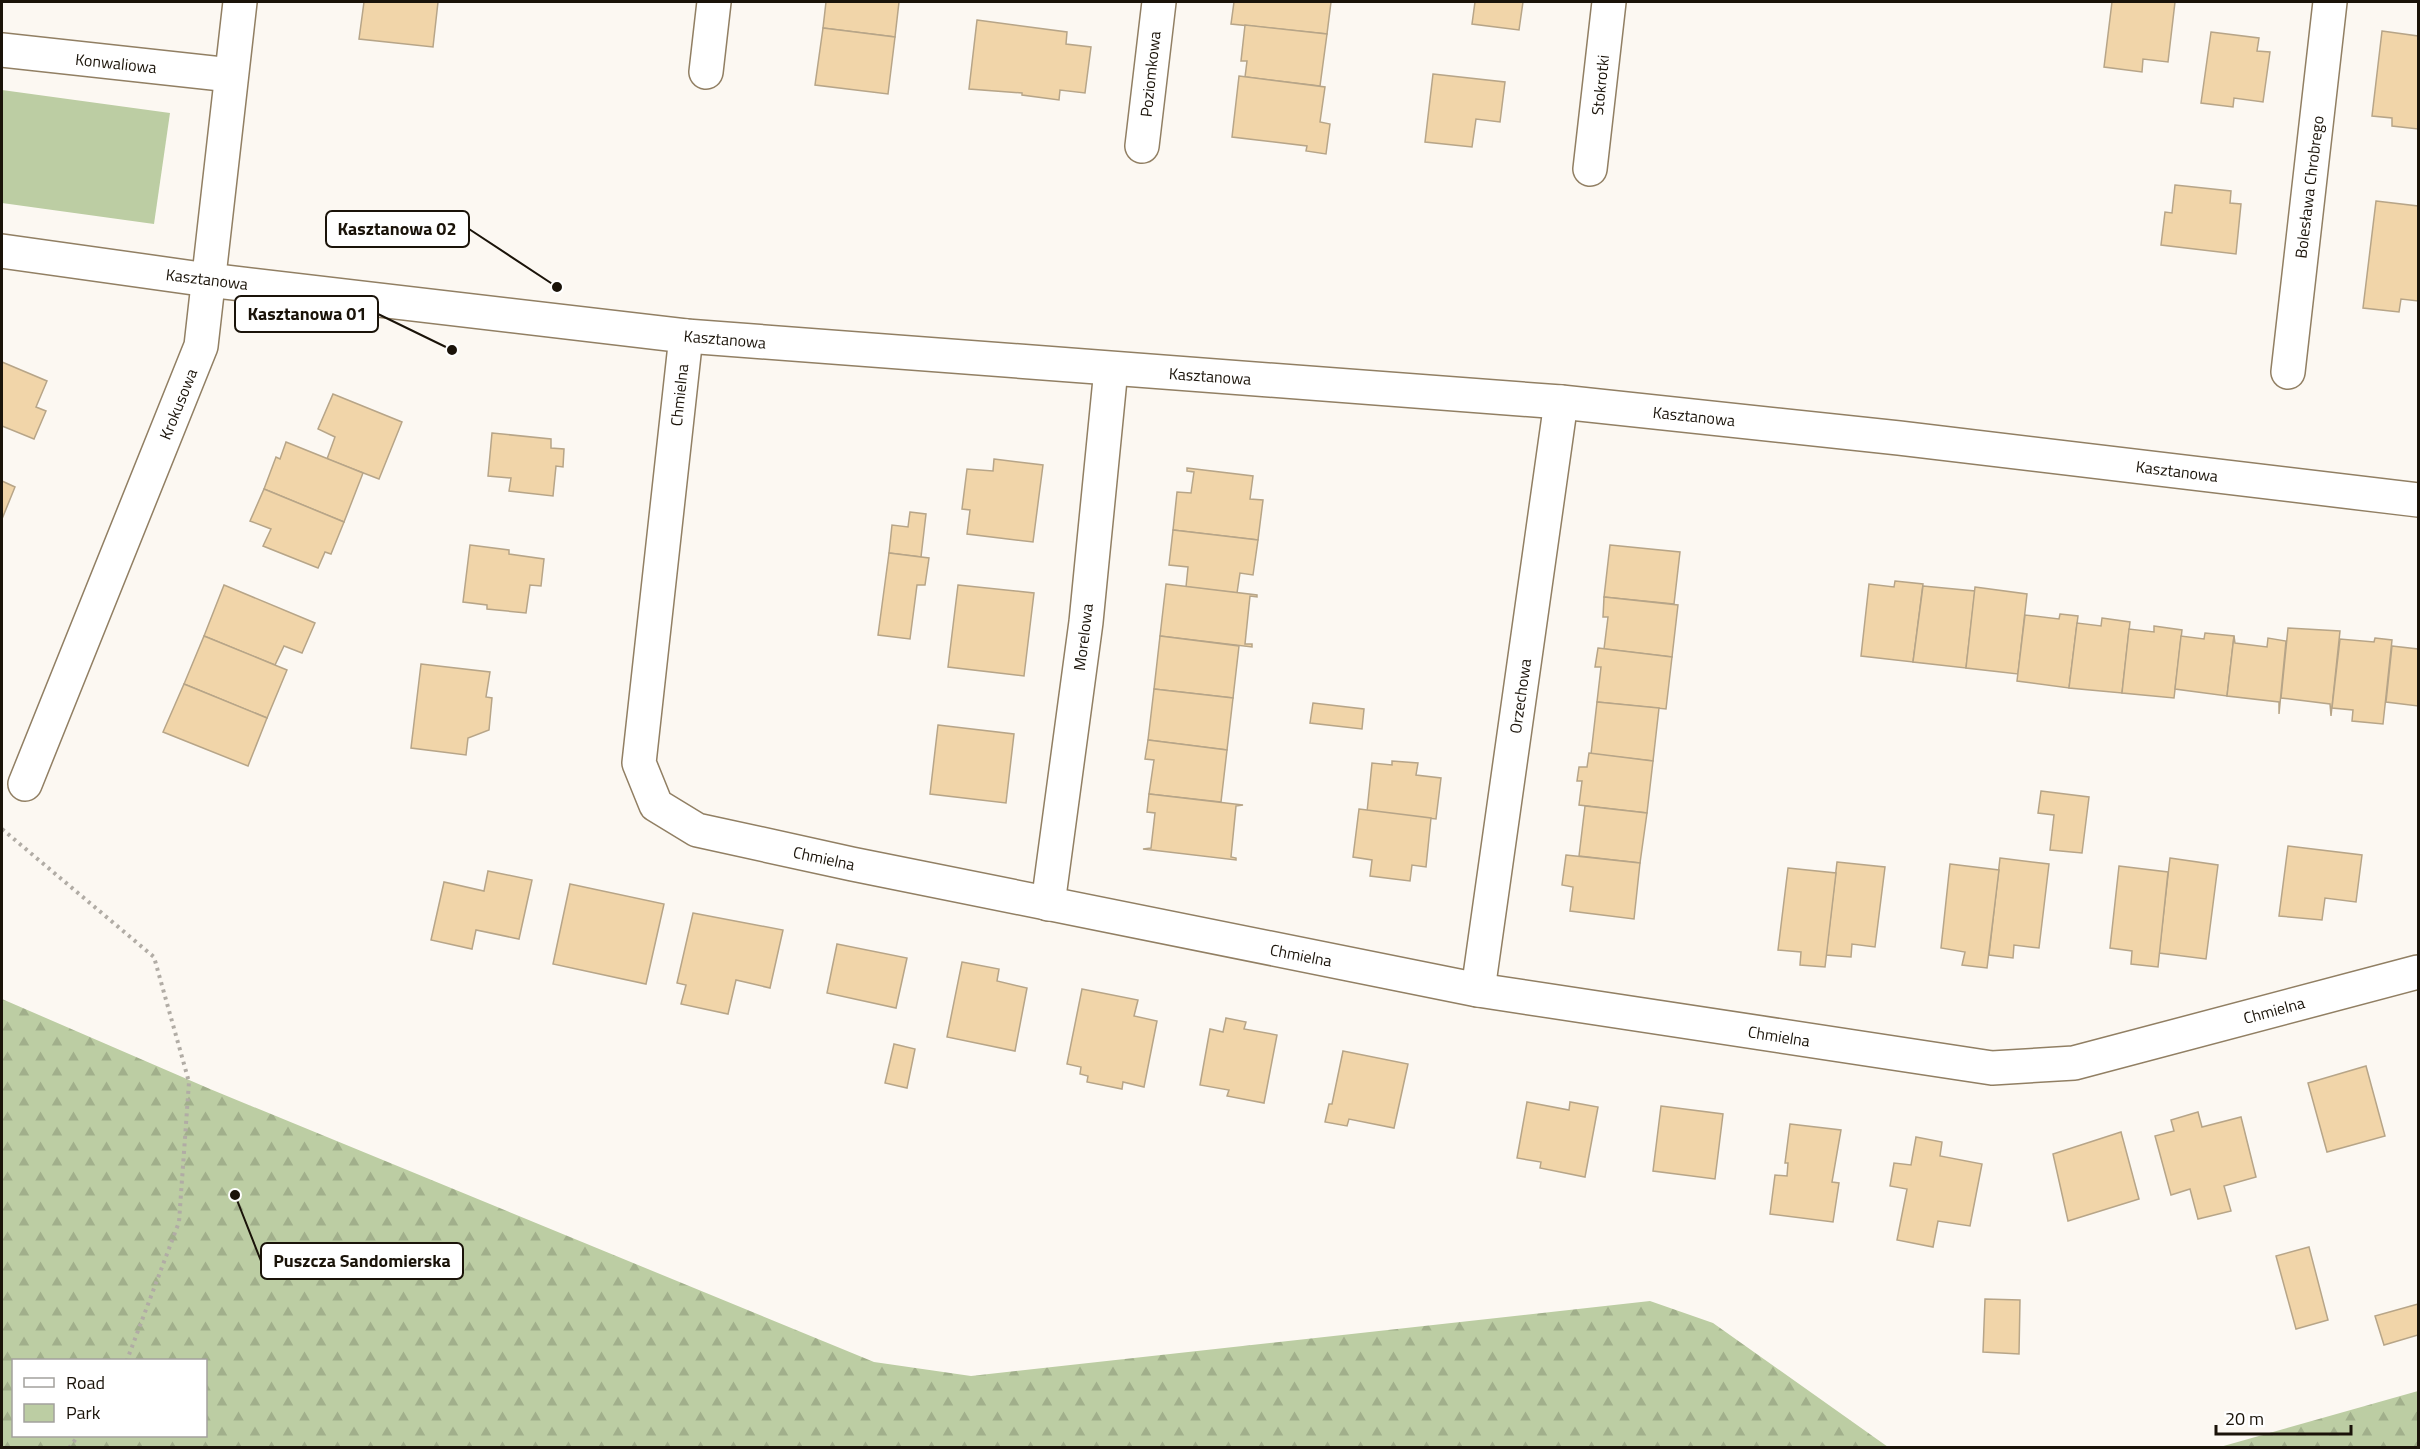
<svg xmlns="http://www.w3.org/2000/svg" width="2420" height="1449" font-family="'Titillium Web',sans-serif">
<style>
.green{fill:#bccda3}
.forest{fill:url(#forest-firs);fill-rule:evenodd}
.building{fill:#f1d5a9;stroke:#b7a588;stroke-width:1.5}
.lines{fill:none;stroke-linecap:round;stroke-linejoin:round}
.minor-casing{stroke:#917f63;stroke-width:36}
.path{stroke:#b1aca5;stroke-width:4;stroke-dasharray:3 4.5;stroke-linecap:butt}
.minor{stroke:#fff;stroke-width:33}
.labels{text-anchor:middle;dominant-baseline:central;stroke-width:4.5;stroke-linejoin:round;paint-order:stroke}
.street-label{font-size:16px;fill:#1a1309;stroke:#fff}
.leader{fill:none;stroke:#1a1309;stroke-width:2}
.callout-dot{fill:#1a1309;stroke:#fff;stroke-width:2}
.callout{fill:#fff;stroke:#1a1309;stroke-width:2}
.callout-label{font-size:18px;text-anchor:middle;font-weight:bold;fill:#1a1309}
</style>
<defs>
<pattern id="forest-firs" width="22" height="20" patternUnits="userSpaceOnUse" patternTransform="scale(1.5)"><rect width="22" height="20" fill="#bccda3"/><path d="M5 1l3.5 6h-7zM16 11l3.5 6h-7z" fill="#a1af8b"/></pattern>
</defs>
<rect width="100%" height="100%" fill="#fcf8f2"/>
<path class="green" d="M 2,90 L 170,113 L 154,224 L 2,203 Z"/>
<g class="forest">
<path d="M 2,999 L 210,1089 L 874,1362 L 971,1376 L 1650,1301 L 1713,1323 L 1888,1447 L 2,1447 ZM 14,1360 L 206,1360 L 206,1436 L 14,1436 Z"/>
<path d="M 2418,1391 L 2418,1447 L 2220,1447 Z"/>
</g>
<g class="building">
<path d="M 364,2 L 438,2 L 433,47 L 359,39 Z"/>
<path d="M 826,2 L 899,2 L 895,37 L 823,28 Z"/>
<path d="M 1234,2 L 1331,2 L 1327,34 L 1231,24 Z"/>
<path d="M 1475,2 L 1523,2 L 1519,30 L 1472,24 Z"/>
<path d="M 2112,2 L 2175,2 L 2168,62 L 2143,59 L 2142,72 L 2104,67 Z"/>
<path d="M 977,20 L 1067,32 L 1066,44 L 1091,47 L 1085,93 L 1060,90 L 1059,100 L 1022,95 L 1022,93 L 969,89 Z"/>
<path d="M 1245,25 L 1327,34 L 1320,86 L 1245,77 L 1247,61 L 1241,61 Z"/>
<path d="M 823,28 L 895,37 L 888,94 L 815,85 Z"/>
<path d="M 2382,31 L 2418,36 L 2418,129 L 2392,126 L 2392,118 L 2372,116 Z"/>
<path d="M 2211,32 L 2259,38 L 2257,51 L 2270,52 L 2263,102 L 2234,98 L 2233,107 L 2201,103 Z"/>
<path d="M 1433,74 L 1505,82 L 1500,122 L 1476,119 L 1472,147 L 1425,142 Z"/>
<path d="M 1239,76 L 1325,87 L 1320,122 L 1330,124 L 1326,154 L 1306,151 L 1307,146 L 1232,137 Z"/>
<path d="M 2175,185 L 2231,191 L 2230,203 L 2241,204 L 2236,254 L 2161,245 L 2165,212 L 2172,213 Z"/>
<path d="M 2376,201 L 2418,206 L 2418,301 L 2401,299 L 2399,312 L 2363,308 Z"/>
<path d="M 2,362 L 47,381 L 36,407 L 46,411 L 34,439 L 2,426 Z"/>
<path d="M 333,394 L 402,422 L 379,479 L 327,459 L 335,437 L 318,429 Z"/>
<path d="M 492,433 L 551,439 L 551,448 L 564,449 L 563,467 L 556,466 L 553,496 L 509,491 L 511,478 L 488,476 Z"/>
<path d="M 286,442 L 363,473 L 344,522 L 264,489 L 276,457 L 280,459 Z"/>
<path d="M 994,459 L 1043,465 L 1033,542 L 967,534 L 970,510 L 962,509 L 967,469 L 993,471 Z"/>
<path d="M 1187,468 L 1253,476 L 1250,499 L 1263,500 L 1258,540 L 1173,530 L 1177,492 L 1191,493 L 1194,472 L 1187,471 Z"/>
<path d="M 2,481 L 15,487 L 2,519 Z"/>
<path d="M 264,489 L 344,522 L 331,554 L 325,552 L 318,568 L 263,546 L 271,529 L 250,521 Z"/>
<path d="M 910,512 L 926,514 L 921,557 L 889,553 L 892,525 L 908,527 Z"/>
<path d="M 1173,530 L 1258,540 L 1253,575 L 1240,573 L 1237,593 L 1186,587 L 1188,567 L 1169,565 Z"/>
<path d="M 470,545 L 509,550 L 509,554 L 544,559 L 541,586 L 530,585 L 526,613 L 487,609 L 487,605 L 463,602 Z"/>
<path d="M 1610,545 L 1680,552 L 1674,604 L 1604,597 Z"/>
<path d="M 889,553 L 929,558 L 925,585 L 917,585 L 910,639 L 878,635 Z"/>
<path d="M 1895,581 L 1923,584 L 1913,662 L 1861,656 L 1869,584 L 1894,587 Z"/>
<path d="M 1166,584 L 1257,595 L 1257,597 L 1250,596 L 1245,644 L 1252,644 L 1252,647 L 1160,636 Z"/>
<path d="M 224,585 L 315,623 L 302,653 L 284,646 L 275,665 L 204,636 Z"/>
<path d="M 958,585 L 1034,593 L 1024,676 L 948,667 Z"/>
<path d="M 1923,586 L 1975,591 L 1966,668 L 1913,662 Z"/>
<path d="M 1975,587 L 2027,594 L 2018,674 L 1966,668 Z"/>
<path d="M 1604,597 L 1678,605 L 1672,657 L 1604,649 L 1608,617 L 1603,617 Z"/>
<path d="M 2060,614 L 2078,616 L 2069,688 L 2017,681 L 2025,615 L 2059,619 Z"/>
<path d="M 2102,618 L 2130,622 L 2122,693 L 2069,688 L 2077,623 L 2101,626 Z"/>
<path d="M 2154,626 L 2182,630 L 2174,698 L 2122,693 L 2129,629 L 2154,632 Z"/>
<path d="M 2288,628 L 2340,631 L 2331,716 L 2330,704 L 2281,698 Z"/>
<path d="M 2205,633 L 2234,636 L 2227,696 L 2175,689 L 2181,636 L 2204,639 Z"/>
<path d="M 204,636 L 287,670 L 267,718 L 184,684 Z"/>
<path d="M 1160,636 L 1239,646 L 1233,698 L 1154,689 Z"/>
<path d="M 2234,636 L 2235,643 L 2267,647 L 2268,638 L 2286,641 L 2279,714 L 2279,702 L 2227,696 Z"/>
<path d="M 2375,638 L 2392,640 L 2383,724 L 2352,721 L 2353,710 L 2332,708 L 2340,639 L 2374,642 Z"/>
<path d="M 2392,646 L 2418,649 L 2418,706 L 2386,702 Z"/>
<path d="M 1598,648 L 1672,657 L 1666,709 L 1597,702 L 1601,667 L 1595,667 Z"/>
<path d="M 421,664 L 490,672 L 486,697 L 492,698 L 489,730 L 468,738 L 466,755 L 411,748 Z"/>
<path d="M 184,684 L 267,718 L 248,766 L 163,732 Z"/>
<path d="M 1154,689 L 1233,698 L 1227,750 L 1148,740 Z"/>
<path d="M 1597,702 L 1659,708 L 1653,761 L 1591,754 Z"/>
<path d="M 1313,703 L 1364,709 L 1362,729 L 1310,723 Z"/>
<path d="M 938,725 L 1014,734 L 1006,803 L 930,794 Z"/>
<path d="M 1148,740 L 1227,750 L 1221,802 L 1149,794 L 1154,760 L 1145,759 Z"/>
<path d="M 1589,753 L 1653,761 L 1647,813 L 1579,805 L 1582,781 L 1577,781 L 1579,767 L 1587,767 Z"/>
<path d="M 1392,761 L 1418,763 L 1416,775 L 1441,778 L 1436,819 L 1367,812 L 1372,763 L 1392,765 Z"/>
<path d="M 2041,791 L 2089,797 L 2082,853 L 2050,850 L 2054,815 L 2038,813 Z"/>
<path d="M 1149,794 L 1243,805 L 1236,806 L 1231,857 L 1236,858 L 1236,860 L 1143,849 L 1151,848 L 1155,813 L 1147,812 Z"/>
<path d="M 1585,806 L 1647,813 L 1640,863 L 1579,856 Z"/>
<path d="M 1359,809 L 1431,818 L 1426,867 L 1412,865 L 1410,881 L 1370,876 L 1372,860 L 1353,857 Z"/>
<path d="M 2288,846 L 2362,855 L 2356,902 L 2325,898 L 2322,920 L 2279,916 Z"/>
<path d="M 1566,855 L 1640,863 L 1634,919 L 1570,911 L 1573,887 L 1562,885 Z"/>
<path d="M 2000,858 L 2049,864 L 2039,948 L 2014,945 L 2013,958 L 1989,955 Z"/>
<path d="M 2170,858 L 2218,865 L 2206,959 L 2159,953 Z"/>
<path d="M 1837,862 L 1885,867 L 1875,947 L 1852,944 L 1851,957 L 1826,955 Z"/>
<path d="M 1950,864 L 1999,870 L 1987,968 L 1962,965 L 1965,952 L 1941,948 Z"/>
<path d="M 2119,866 L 2168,872 L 2158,967 L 2131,964 L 2132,951 L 2110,948 Z"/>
<path d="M 1788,868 L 1836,873 L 1825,967 L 1800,965 L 1801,952 L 1778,950 Z"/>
<path d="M 488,871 L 532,880 L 519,939 L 476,930 L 472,949 L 431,940 L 444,882 L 484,891 Z"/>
<path d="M 570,884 L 664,904 L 646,984 L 553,964 Z"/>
<path d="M 693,913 L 783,930 L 770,988 L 736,980 L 728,1014 L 681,1004 L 686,985 L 677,983 Z"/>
<path d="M 837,944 L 907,958 L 896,1008 L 827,993 Z"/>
<path d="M 962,962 L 999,969 L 997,981 L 1027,988 L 1015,1051 L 947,1037 Z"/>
<path d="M 1082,989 L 1138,1000 L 1134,1016 L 1157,1021 L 1144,1087 L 1123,1082 L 1122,1089 L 1087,1082 L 1088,1076 L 1080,1074 L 1081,1067 L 1067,1064 Z"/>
<path d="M 1226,1018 L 1246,1022 L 1244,1029 L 1277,1035 L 1264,1103 L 1227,1096 L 1229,1090 L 1200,1085 L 1210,1029 L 1223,1032 Z"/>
<path d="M 894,1044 L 915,1049 L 907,1088 L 885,1083 Z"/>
<path d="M 1343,1051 L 1408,1064 L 1394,1128 L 1349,1119 L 1347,1126 L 1325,1122 L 1329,1104 L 1332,1104 Z"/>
<path d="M 2366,1066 L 2385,1136 L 2327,1152 L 2308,1083 Z"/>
<path d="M 1527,1102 L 1569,1110 L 1570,1102 L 1598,1107 L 1585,1177 L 1540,1168 L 1541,1162 L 1517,1158 Z"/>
<path d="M 1661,1106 L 1723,1114 L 1715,1179 L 1653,1171 Z"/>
<path d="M 2198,1112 L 2202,1127 L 2241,1117 L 2256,1177 L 2224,1186 L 2231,1211 L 2198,1219 L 2190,1189 L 2171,1195 L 2155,1136 L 2174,1131 L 2171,1120 Z"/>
<path d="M 1790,1124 L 1841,1130 L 1832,1182 L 1839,1183 L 1833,1222 L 1770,1214 L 1775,1175 L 1787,1176 L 1788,1163 L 1785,1163 Z"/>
<path d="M 2121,1132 L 2139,1199 L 2068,1221 L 2053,1154 Z"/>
<path d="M 1916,1137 L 1942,1142 L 1940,1156 L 1982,1164 L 1970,1226 L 1938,1221 L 1933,1247 L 1897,1240 L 1907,1189 L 1890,1186 L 1894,1163 L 1911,1165 Z"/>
<path d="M 2309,1247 L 2328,1320 L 2296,1329 L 2276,1256 Z"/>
<path d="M 1985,1299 L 2020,1300 L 2019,1354 L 1983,1352 Z"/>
<path d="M 2418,1304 L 2418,1335 L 2384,1345 L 2375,1316 Z"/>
</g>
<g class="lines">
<g class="minor-casing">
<g id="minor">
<path d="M 2,50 L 231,75"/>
<path d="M 706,72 L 714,2"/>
<path d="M 1142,146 L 1159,2"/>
<path d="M 1590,169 L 1609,2"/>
<path d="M 2,251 L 208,280 L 686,336 L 1561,402 L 1899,438 L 2418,500"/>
<path d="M 686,336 L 639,763 L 656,805 L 697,830 L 852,864 L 1478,990 L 1992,1068 L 2074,1063 L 2418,972"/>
<path d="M 2288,372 L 2330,2"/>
<path d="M 25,784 L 201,346 L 240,2"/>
<path d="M 1048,904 L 1086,622 L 1111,369"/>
<path d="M 1478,990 L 1561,402"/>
</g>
</g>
<g class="path">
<path d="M 2,829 L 154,957 L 189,1082 L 179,1222 L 127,1360"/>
<path d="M 69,1448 L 78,1436"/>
</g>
<use href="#minor" class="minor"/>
</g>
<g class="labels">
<g class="street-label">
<text transform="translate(116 63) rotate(6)">Konwaliowa</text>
<text transform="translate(1150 74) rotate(-84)">Poziomkowa</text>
<text transform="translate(1600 85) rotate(-84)">Stokrotki</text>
<text transform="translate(2309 187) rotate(-83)">Bolesława Chrobrego</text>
<text transform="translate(207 279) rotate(7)">Kasztanowa</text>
<text transform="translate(725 339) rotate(5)">Kasztanowa</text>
<text transform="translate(1210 376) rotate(4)">Kasztanowa</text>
<text transform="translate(679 395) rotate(-84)">Chmielna</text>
<text transform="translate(178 404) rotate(-68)">Krokusowa</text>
<text transform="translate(1694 416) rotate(6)">Kasztanowa</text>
<text transform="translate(2177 471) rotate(7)">Kasztanowa</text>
<text transform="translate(1083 637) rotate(-83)">Morelowa</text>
<text transform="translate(1520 696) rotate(-82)">Orzechowa</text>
<text transform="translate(824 858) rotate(12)">Chmielna</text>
<text transform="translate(1301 955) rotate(11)">Chmielna</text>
<text transform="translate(2274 1010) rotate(-15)">Chmielna</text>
<text transform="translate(1779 1036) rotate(9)">Chmielna</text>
</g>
</g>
<path class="leader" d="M557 287L469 229M452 350L378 314M235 1195L261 1261"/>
<g class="callout-dot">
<circle cx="557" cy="287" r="6"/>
<circle cx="452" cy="350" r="6"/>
<circle cx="235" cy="1195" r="6"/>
</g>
<g class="callout">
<rect x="326" y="211" width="143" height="36" rx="6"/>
<rect x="235" y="296" width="143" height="36" rx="6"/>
<rect x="261" y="1243" width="202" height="36" rx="6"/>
</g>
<g class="callout-label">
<text x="397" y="235">Kasztanowa 02</text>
<text x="307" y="320">Kasztanowa 01</text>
<text x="362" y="1267">Puszcza Sandomierska</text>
</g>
<rect width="2420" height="1449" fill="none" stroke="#1a1309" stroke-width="6"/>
<rect x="12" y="1359" width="195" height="78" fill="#ffffff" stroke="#a3a19d" stroke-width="1.5"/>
<rect x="24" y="1378" width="30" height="9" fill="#ffffff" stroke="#a3a19d" stroke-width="1.5"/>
<text x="66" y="1389" font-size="18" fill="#1a1309">Road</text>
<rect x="24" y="1404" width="30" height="18" fill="#bccda3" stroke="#a3a19d" stroke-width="1.5"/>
<text x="66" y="1419" font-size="18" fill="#1a1309">Park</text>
<path d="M2216 1425v9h135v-9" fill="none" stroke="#1a1309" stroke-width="3"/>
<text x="2225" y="1425" font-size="18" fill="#1a1309" stroke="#ffffff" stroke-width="4.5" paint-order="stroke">20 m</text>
</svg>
